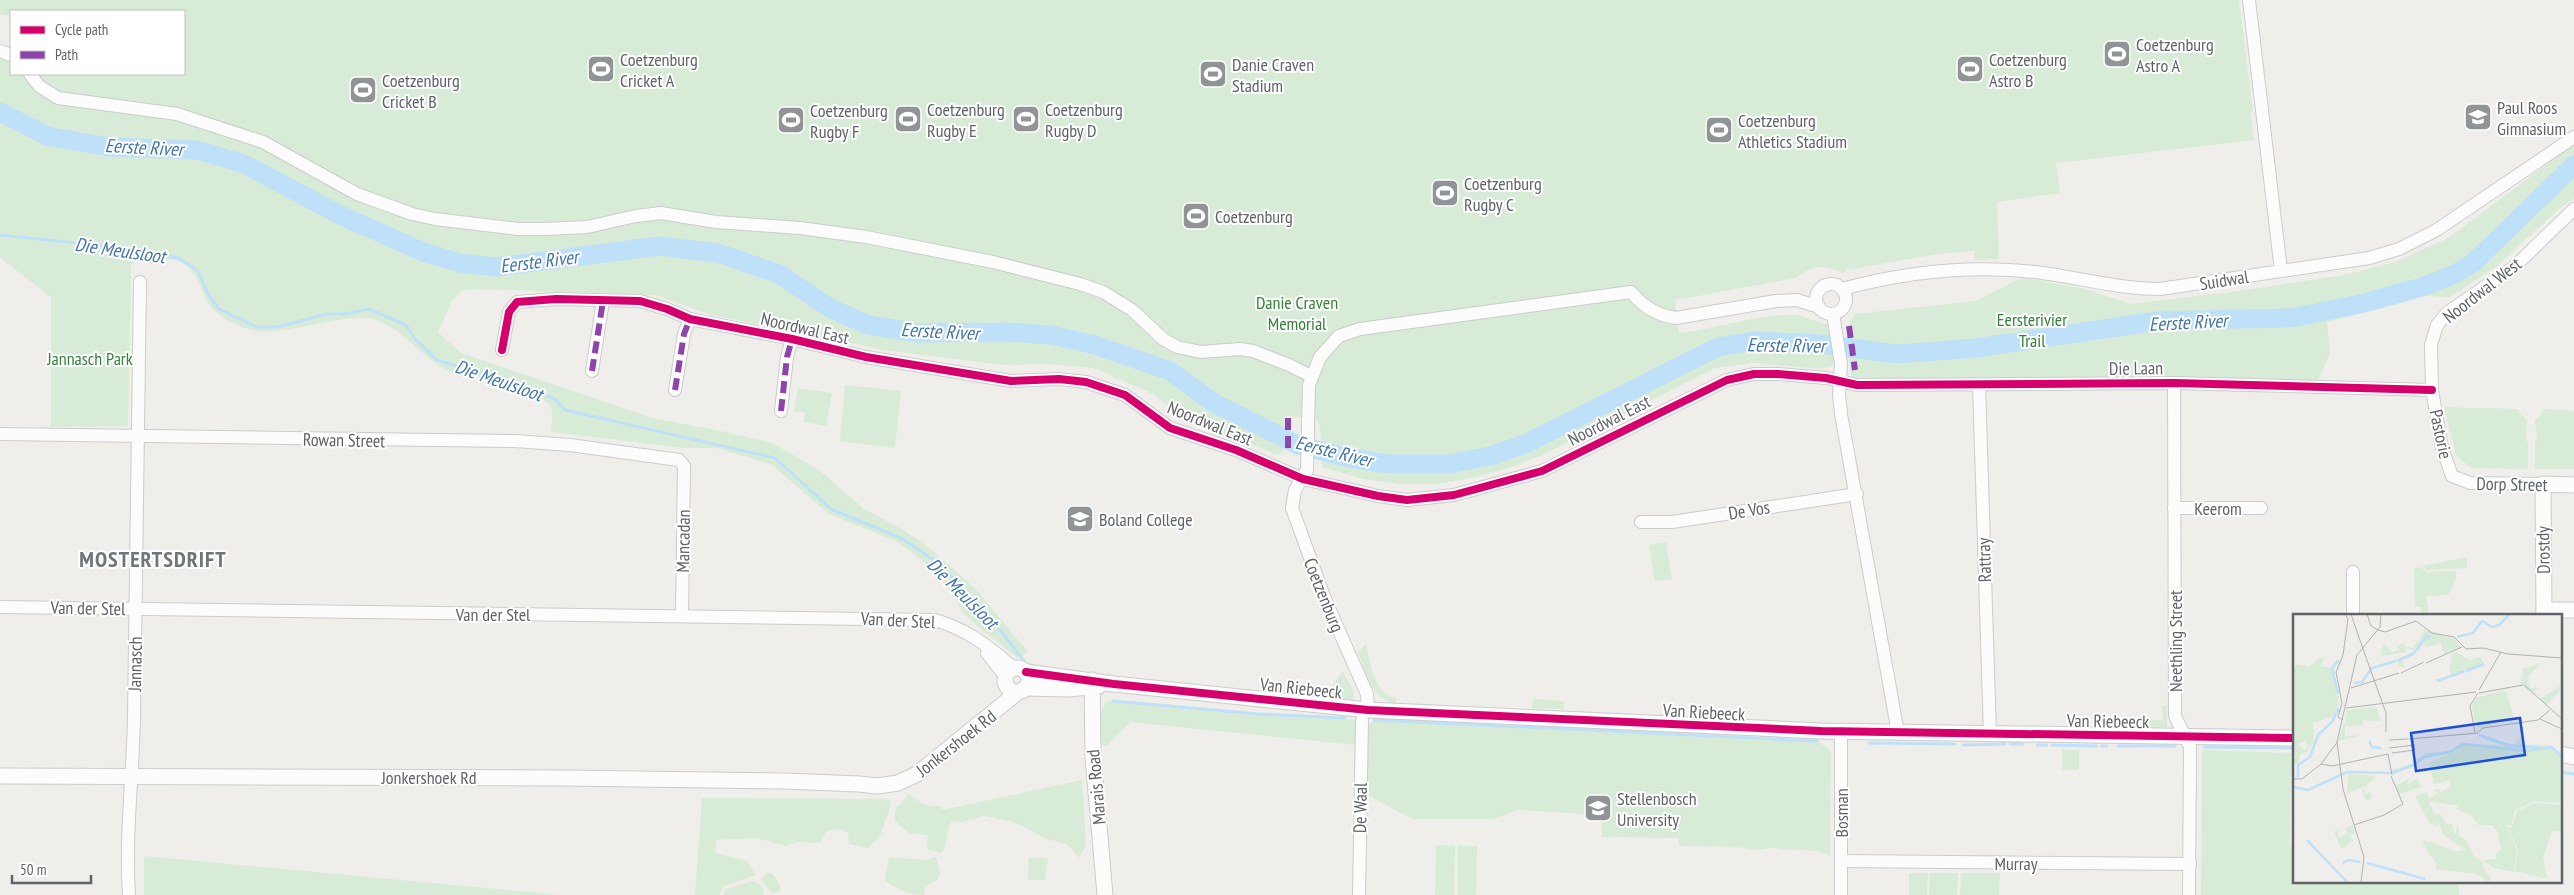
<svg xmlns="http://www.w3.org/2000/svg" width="2574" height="895" font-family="'PT Sans Narrow',sans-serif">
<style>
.green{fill:#d8ebd6}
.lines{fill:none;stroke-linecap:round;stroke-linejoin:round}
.stream{stroke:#bfe0f9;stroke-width:3}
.river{stroke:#bfe0f9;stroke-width:19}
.minor-casing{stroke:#cbcccc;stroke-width:14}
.tertiary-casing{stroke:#cbcccc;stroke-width:17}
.minor{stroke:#fdfcfc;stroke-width:12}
.tertiary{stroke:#fdfcfc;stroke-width:15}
.quiet{stroke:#8e44ad;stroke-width:6;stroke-dasharray:12 6;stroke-linecap:butt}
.cycleway-casing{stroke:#fff;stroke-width:11}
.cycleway{stroke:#d6006c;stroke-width:8}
.labels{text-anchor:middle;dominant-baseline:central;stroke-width:4;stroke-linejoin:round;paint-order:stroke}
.poi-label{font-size:18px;fill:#5f6368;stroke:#fff;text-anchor:start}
.street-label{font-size:18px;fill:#5f6368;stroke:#fff}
.park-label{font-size:18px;fill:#348238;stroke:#fff}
.water-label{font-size:19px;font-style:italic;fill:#4174aa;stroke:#fff}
.district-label{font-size:22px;font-weight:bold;letter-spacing:1px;fill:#70757a;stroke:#fff}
.inset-river{fill:none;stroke:#bfe0f9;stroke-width:2.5}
.inset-road{fill:none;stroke:#b1b2b2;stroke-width:1}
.view{fill:#1d4ed8;fill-opacity:0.15;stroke:#1d4ed8;stroke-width:2.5}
.inset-edge{fill:none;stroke:#5f6368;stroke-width:2.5}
</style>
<rect width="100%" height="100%" fill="#efeeea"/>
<g class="green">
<path d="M 0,0 L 2239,0 L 2253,111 L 2250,112 L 2254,140 L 2056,163 L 2060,193 L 1997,202 L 1999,259 L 1975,260 L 1974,251 L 1938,254 L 1858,268 L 1854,270 L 1847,268 L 1843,273 C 1824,265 1812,264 1796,278 L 1675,300 L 1679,333 C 1717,329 1759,313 1796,315 C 1808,316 1817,324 1830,324 L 1835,360 L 1832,366 L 1821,369 L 1753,363 L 1715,368 L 1543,455 L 1507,469 L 1471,478 L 1438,484 L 1400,484 L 1363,479 L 1322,467 L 1320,425 L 1317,421 L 1285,415 L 1284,451 L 1278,455 L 1189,419 L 1172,410 L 1153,394 L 1094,368 L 1046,364 L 1004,365 L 890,351 L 712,315 L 654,295 L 638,294 L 465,289 L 452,300 L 438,332 L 461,353 L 653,418 L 721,431 L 772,443 L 818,469 L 864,509 L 900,528 L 927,546 L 975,588 L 1028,652 L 1018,658 L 982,630 L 961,611 L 956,597 L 925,563 L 898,542 L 829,514 L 771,464 L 716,448 L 684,448 L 551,432 C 551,423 555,410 548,403 C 541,396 503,378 493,377 C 477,377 461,378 446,370 C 422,357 394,320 368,318 C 332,315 278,339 248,329 C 237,325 224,320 215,311 C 201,298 201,275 184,264 C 172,256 150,259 136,257 L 131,265 L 128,426 L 51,427 L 51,297 L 0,258 L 0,58 L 10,61 L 11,56 L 11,74 L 184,74 L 184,11 L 11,11 L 11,16 L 0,14 Z"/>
<path d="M 2574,144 L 2574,198 L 2560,208 L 2497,266 L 2450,297 L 2420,296 L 2327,322 L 2330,353 L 2318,380 L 2175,378 L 1874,380 L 1852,377 C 1849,356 1841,332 1855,314 L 1976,301 L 2017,280 L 2027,278 L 2085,289 L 2131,304 L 2239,291 L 2350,274 L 2395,262 L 2448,238 Z"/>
<path d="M 845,385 L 901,391 L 895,448 L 840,441 Z"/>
<path d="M 798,388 L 832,393 L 826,426 L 804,422 L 805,413 L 794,411 Z"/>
<path d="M 2444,407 L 2518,409 L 2520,414 L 2527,420 L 2526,441 L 2528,441 L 2528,469 L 2471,468 L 2456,455 Z"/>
<path d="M 2543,409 L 2574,411 L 2574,469 L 2535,469 L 2535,441 L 2537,441 L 2535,420 L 2541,415 Z"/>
<path d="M 1666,542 L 1672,579 L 1655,581 L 1649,545 Z"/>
<path d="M 2467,557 L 2467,568 L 2427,570 L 2423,566 Z"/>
<path d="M 2421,567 L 2426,572 L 2456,571 L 2456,579 L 2448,595 L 2426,596 L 2429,615 L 2422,615 L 2421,607 L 2415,607 L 2414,568 Z"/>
<path d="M 1366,644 C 1370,661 1374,696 1396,698 L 1396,703 C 1372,702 1366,671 1358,652 Z"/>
<path d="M 1343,671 L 1354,692 L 1353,701 L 1324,697 Z"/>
<path d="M 1533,699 L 1564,701 L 1564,709 L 1532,708 Z"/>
<path d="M 1107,701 L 1250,715 L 1356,720 L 1355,745 L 1131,722 L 1106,746 L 1101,745 C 1100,731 1096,712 1107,701 Z"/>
<path d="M 2162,706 L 2167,706 L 2167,727 L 2111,726 L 2111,719 L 2163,720 Z"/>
<path d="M 1372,721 L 1818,742 L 1828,748 L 1831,755 L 1830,856 C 1814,849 1810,850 1794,850 C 1788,850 1781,848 1774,848 C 1762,848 1756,853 1743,847 L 1679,846 L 1679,838 L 1602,837 L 1602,815 L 1518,810 L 1493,819 L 1412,819 L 1371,797 L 1366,797 L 1368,725 Z"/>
<rect x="2062" y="750" width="17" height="20"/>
<path d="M 2202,750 L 2291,753 L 2290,846 L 2294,847 L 2294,881 L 2459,881 L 2459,895 L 2201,895 Z"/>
<path d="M 1082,780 L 1086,845 L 1079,858 L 1067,844 L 1047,839 L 1014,822 L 985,816 L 962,822 L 951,821 L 944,849 L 941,853 L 927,849 L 928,835 L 909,833 L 894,820 L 896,807 C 903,805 904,798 909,794 C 919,802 926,807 941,806 L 942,810 Z"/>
<path d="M 702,798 L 889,799 L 891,805 L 880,836 L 868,848 L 849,844 L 848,833 L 839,829 L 826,832 L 820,843 L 798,842 L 786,846 L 756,838 L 716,840 L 715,853 L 747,861 L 756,875 L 724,886 L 719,895 L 695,895 Z"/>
<path d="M 1436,845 L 1455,846 L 1454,895 L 1435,895 Z"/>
<path d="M 1458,846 L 1477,846 L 1476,895 L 1458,895 Z"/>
<path d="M 144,856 L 560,895 L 144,895 Z"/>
<path d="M 889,857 L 926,860 L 936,857 L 940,873 L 937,880 L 925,887 L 924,895 C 911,895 895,889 885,880 Z"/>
<path d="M 1029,857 L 1048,858 L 1045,880 L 1028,880 Z"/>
<path d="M 767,873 L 771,873 C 776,878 783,885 779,892 L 771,893 L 761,880 Z"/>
<path d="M 1909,873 L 1928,873 L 1927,895 L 1909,895 Z"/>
<path d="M 1930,873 L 1958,873 L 1957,895 L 1929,895 Z"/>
<path d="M 1961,873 L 2000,873 L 1999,895 L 1960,895 Z"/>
<path d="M 753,881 L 762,886 L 764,895 L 723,895 L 726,889 Z"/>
</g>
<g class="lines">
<g class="stream">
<path d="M 0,235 L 96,245 L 179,258 L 198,271 L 208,294 L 219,309 L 256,327 L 277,327 L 327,314 L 345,314 L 369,309 L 406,325 L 415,339 L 437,360 L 472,371 L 505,378 L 555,399 L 565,410 L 775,458 L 831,509 L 903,539 L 943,567 L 961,588 L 983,608 L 1024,661"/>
<path d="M 1113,701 L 1258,714 L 1345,718"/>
<path d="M 1374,720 L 1817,741"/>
<path d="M 1869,743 L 1955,744"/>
<path d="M 2010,744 L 2023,744"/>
<path d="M 1963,745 L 2005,744"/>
<path d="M 2037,745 L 2047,745"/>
<path d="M 2052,745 L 2097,746"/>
<path d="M 2102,746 L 2107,746"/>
<path d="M 2118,746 L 2175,746"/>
<path d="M 2204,747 L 2294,748"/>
<path d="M 2560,772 L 2574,774"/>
</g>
<path class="river" d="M 0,112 L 47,136 L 108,147 L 197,150 L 244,164 L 340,215 L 423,252 L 460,263 L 496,267 L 659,246 L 718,253 L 779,274 L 830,308 L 868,325 L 918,333 L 1008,332 L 1051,335 L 1095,345 L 1170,371 L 1214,403 L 1298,445 L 1349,458 L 1389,464 L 1448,464 L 1490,456 L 1525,444 L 1718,347 L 1754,341 L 1822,344 L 1896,354 L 1976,348 L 2158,321 L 2291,318 L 2360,304 L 2422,287 L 2455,274 L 2473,263 L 2574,165"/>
<g class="minor-casing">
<g id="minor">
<path d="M 2249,0 L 2281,271"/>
<path d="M 0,51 L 11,55"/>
<path d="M 30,74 L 39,86 L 58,98 L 177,114 L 263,142 L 357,194 L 412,214 L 435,219 L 518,229 L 544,229 L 587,227 L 636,216 L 661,213 L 716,222 L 800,228 L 866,237 L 993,262 L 1080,284 L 1103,292 L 1132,310 L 1163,339 L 1177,347 L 1201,352 L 1240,349 L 1253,351 L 1289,365 L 1311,376"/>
<circle cx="1831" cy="299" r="15"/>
<path d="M 1842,289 C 1905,272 1970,265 2035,272 C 2077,277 2118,289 2160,289 L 2369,258 L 2399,249 L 2435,231 L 2574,137"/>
<path d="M 1833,314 L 1841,364 L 1839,394 L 1841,414 L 1898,733"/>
<path d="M 502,350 L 509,312 L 517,302 L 556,299 L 640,301 L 667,309 L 690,319 L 792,339 L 866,357 L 1011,381 L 1059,379 L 1086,382 L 1125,395 L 1170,428 L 1236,450 L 1303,479 L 1378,496 L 1407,500 L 1454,495 L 1542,471 L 1727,380 L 1754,374 L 1778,374 L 1826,378 L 1857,385 L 2174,383 L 2432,390"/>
<path d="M 592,371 L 603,301"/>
<path d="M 2174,383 L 2175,716 L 2190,747 L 2189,895"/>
<path d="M 1979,385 L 1990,735"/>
<path d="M 675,390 L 684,334 L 690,319"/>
<path d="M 781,411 L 787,357 L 792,339"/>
<path d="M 0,434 L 515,441 L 570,445 L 679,460 L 684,466 L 682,616"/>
<path d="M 2543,484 L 2470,483 L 2452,476 L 2442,448 L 2432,390 L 2431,345 L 2437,325 L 2448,312 L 2514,267 L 2574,209"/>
<path d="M 2174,508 L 2261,508"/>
<path d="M 1641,522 L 1672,522 L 1857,494"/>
<path d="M 2353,572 L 2353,615"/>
<path d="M 0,607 L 935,620 C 966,629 989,646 1013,668"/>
<path d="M 987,653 L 1005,676"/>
<path d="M 1368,710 L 1367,694 L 1325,599 L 1292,508 L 1295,490 L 1307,470 L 1309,385 L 1320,357 L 1339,336 L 1360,329 L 1631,292 C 1644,307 1656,315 1676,318 L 1776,301 L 1797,300 L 1819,307"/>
<path d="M 1841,732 L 1841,895"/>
<path d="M 1841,861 L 2190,864"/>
<path d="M 129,895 C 125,836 133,776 134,717 L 140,282"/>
<path d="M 1359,895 L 1362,720"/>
</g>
</g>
<g class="tertiary-casing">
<g id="tertiary">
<path d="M 2544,610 L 2574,610"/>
<path d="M 2544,615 L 2543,484 L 2574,485"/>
<circle cx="1017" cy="680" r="12"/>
<path d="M 1026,672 L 1114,684 L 1368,710 L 1821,731 L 2294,738"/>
<path d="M 1092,680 L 1093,757 L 1105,895"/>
<path d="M 1025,688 L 1068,689 L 1099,686"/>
<path d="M 2560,754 L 2574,757"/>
<path d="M 0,776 L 565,778 L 785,781 L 859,784 L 877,786 L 898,783 L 917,774 L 1018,692"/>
</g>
</g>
<use href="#minor" class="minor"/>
<use href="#tertiary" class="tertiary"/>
<g class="quiet">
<path d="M 1849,326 L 1855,370"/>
<path d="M 592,371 L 603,301"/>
<path d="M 675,390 L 684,334 L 690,319"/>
<path d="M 781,411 L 787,357 L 792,339"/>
<path d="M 1288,448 L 1288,413"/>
</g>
<g class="cycleway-casing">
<g id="cycleway">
<path d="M 502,350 L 509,312 L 517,302 L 556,299 L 640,301 L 667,309 L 690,319 L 792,339 L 866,357 L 1011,381 L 1059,379 L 1086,382 L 1125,395 L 1170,428 L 1236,450 L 1303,479 L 1378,496 L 1407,500 L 1454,495 L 1542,471 L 1727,380 L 1754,374 L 1778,374 L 1826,378 L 1857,385 L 2174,383 L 2432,390"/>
<path d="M 1026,672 L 1114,684 L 1368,710 L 1821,731 L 2294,738"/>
</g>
</g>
<use href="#cycleway" class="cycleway"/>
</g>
<defs>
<g id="stadium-square" transform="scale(1.4375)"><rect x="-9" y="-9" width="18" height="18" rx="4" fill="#919496" stroke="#fff"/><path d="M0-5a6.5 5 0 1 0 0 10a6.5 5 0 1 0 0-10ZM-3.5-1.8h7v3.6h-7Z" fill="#fff"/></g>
<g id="school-square" transform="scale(1.4375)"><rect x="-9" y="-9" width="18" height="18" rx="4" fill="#919496" stroke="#fff"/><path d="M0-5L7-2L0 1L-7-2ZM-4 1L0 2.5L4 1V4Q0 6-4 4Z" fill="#fff"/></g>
<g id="university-square" transform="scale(1.4375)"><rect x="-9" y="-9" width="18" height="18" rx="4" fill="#919496" stroke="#fff"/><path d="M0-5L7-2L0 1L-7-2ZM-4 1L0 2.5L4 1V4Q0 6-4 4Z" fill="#fff"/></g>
</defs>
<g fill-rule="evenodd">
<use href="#stadium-square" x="2117" y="54"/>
<use href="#stadium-square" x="601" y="69"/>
<use href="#stadium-square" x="1970" y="69"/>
<use href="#stadium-square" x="1213" y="74"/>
<use href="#stadium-square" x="363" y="90"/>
<use href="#school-square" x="2478" y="117"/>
<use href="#stadium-square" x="908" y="119"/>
<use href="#stadium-square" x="1026" y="119"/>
<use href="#stadium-square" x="791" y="120"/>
<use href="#stadium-square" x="1719" y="130"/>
<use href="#stadium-square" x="1445" y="193"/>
<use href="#stadium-square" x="1196" y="216"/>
<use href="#university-square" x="1080" y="519"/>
<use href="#university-square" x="1598" y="808"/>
</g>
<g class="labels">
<g class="poi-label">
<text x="2136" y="44">Coetzenburg<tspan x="2136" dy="21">Astro A</tspan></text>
<text x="620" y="59">Coetzenburg<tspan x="620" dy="21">Cricket A</tspan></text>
<text x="1989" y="59">Coetzenburg<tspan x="1989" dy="21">Astro B</tspan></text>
<text x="1232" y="64">Danie Craven<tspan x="1232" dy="21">Stadium</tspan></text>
<text x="382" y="80">Coetzenburg<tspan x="382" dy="21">Cricket B</tspan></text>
<text x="2497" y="107">Paul Roos<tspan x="2497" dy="21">Gimnasium</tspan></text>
<text x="927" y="109">Coetzenburg<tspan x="927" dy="21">Rugby E</tspan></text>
<text x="1045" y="109">Coetzenburg<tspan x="1045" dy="21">Rugby D</tspan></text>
<text x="810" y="110">Coetzenburg<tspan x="810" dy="21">Rugby F</tspan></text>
<text x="1738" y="120">Coetzenburg<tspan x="1738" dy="21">Athletics Stadium</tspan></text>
<text x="1464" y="183">Coetzenburg<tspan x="1464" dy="21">Rugby C</tspan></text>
<text x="1215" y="216">Coetzenburg</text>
<text x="1099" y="519">Boland College</text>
<text x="1617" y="798">Stellenbosch<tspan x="1617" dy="21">University</tspan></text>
</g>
<g class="street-label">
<text transform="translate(2224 280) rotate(-9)">Suidwal</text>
<text transform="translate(2482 290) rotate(-38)">Noordwal West</text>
<text transform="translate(805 328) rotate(13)">Noordwal East</text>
<text transform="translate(2136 368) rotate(-1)">Die Laan</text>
<text transform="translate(1609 420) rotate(-27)">Noordwal East</text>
<text transform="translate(1210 423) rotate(22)">Noordwal East</text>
<text transform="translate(2441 434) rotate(78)">Pastorie</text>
<text transform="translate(344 440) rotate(1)">Rowan Street</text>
<text transform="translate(2512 484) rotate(1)">Dorp Street</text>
<text x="2218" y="508">Keerom</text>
<text transform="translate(1749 510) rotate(-9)">De Vos</text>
<text transform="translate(683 541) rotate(-89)">Mancadan</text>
<text transform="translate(2543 550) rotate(-91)">Drostdy</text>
<text transform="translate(1984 560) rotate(-92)">Rattray</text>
<text transform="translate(1324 595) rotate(68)">Coetzenburg</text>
<text transform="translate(88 608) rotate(1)">Van der Stel</text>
<text x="493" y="614">Van der Stel</text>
<text transform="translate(898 620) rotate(3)">Van der Stel</text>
<text transform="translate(2175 641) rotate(-90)">Neethling Street</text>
<text transform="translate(135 664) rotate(-89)">Jannasch</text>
<text transform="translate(1301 688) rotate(6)">Van Riebeeck</text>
<text transform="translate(1704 712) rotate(3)">Van Riebeeck</text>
<text transform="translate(2108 721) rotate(1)">Van Riebeeck</text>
<text transform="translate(956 743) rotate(-38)">Jonkershoek Rd</text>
<text x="429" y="777">Jonkershoek Rd</text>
<text transform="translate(1096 787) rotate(-95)">Marais Road</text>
<text transform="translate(1360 808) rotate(-89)">De Waal</text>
<text transform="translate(1841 813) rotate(-90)">Bosman</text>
<text x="2016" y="863">Murray</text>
</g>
<g class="park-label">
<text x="1297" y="302">Danie Craven<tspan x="1297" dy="21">Memorial</tspan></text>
<text x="2032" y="319">Eersterivier<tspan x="2032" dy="21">Trail</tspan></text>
<text x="90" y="358">Jannasch Park</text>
</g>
<g class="water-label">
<text transform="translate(144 147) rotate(3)">Eerste River</text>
<text transform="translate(120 250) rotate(8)">Die Meulsloot</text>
<text transform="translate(539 261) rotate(-7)">Eerste River</text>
<text transform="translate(2188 322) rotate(-3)">Eerste River</text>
<text transform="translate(940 331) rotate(3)">Eerste River</text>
<text transform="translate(1786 345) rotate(1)">Eerste River</text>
<text transform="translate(499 380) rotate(19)">Die Meulsloot</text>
<text transform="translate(1334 451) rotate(14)">Eerste River</text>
<text transform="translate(963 593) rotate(45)">Die Meulsloot</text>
</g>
<g class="district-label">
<text x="153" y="559">MOSTERTSDRIFT</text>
</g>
</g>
<g transform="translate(2293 614)">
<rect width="269" height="269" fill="#efeeea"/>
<path d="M 132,16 L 161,25 L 167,33 L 151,40 L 148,29 L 135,33 L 130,29 L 127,35 L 120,41 L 109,46 L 112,54 L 105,51 L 104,45 L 121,38 L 130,23 L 120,36 L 112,34 L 112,38 L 88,42 L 91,29 L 99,38 L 106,36 L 103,32 L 111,29 L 112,32 L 120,34 ZM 163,38 L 176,46 L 187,43 L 191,50 L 173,56 L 172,54 L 159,62 L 156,55 L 159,40 ZM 27,43 L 31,45 L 27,52 L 37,54 L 40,61 L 46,90 L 41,102 L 20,109 L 21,127 L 16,135 L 12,127 L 6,130 L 10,135 L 15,134 L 15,138 L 8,140 L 5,149 L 0,151 L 0,53 L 5,50 L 16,53 ZM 247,50 L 234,64 L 238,75 L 242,73 L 241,69 L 244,74 L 241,79 L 227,70 L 229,61 L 231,65 L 229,55 ZM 269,71 L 269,75 L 253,91 L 247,85 ZM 208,77 L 214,78 L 221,106 L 198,107 L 198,112 L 182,115 L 188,109 L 181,108 L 179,91 L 183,84 ZM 84,93 L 87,107 L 70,106 L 70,112 L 52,112 L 52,122 L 69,121 L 45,127 L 51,109 L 52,111 L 54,96 ZM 185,120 L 197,126 L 223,131 L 224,124 L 227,124 L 232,131 L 257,131 L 269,140 L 269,189 L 242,187 L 222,196 L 218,212 L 213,210 L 224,236 L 221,258 L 201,254 L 190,246 L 204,245 L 203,239 L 208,235 L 205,218 L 199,211 L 185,211 L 180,203 L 163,195 L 165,192 L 136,187 L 141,199 L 147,200 L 153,209 L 159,210 L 162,221 L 165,210 L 166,221 L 174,228 L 181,242 L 191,249 L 190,252 L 198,265 L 195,268 L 184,260 L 142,255 L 144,251 L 130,230 L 131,226 L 165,238 L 172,236 L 150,220 L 144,205 L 145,212 L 136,208 L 122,182 L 134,178 L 136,185 L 145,179 L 140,176 L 149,175 L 145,178 L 149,178 L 158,172 L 156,166 L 141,170 L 136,149 L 159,138 L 131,144 L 121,152 L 99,161 L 99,156 L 121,149 L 132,139 L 156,137 L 168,130 L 211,131 L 195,127 ZM 55,160 L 82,162 L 80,165 L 83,164 L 73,171 L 75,174 L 71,172 L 72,180 L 77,178 L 80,184 L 73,187 L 69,176 L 71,172 L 54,180 ZM 118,164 L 114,168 L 117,174 L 116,169 L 124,165 L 128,173 L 106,180 L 102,172 ZM 242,189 L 269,191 L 269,221 L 265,217 L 259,217 L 250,243 L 254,265 L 222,257 L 225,235 L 215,214 L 219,213 L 224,197 ZM 60,211 L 62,220 L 56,222 L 61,226 L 48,235 L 41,217 L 45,216 L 45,223 L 48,223 L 54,220 L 52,214 Z" fill="#d8ebd6"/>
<path class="inset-river" d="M 164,23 L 180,19 L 189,7 L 199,13 L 206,11 L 217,0M 104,47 L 120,40 L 133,23 L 138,22M 173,57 L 191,50M 144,67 L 172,57M 61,69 L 69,68 L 79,54 L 103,47M 45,80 L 39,54 L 46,46M 186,121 L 215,131 L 250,134M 76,127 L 79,133 L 88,134M 5,163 L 5,151 L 17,143 L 25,121 L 39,108 L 46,94M 0,173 L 15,176 L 54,158 L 99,159 L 121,151 L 131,143 L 156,138 L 171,130 L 234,137 L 259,133 L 269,143M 14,226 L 54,268M 50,249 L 56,246 L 67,248M 74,249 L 132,265"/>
<path class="inset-road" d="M 58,0 L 70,35M 74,0 L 78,12 L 85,16M 85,16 L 92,18 L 123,7 L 139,19 L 161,23 L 173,35 L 190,34 L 215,40 L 269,44M 70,35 L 93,99 L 93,118M 133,49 L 169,33M 108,59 L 131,48M 231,71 L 269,105M 58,74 L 106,59M 186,76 L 208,38M 186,79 L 230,71M 53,94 L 183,78M 247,105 L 269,115M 50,106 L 45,103 L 49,89 L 43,58 L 50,41 L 55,5 L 52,0M 185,118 L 190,114 L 245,106 L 257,96M 182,119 L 177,92 L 185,79M 116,125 L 185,119M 96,126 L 115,125M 96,134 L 121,131M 99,139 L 122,136 L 120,125M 95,140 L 99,161M 28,150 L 39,152 L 95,140M 0,165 L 9,165 L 28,150 L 45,127M 61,211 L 91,201 L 110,190 L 98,162M 68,268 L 71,243 L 50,175 L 44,128 L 64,41 L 87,13 L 88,0"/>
<path class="view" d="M 227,104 L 232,141 L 123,157 L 118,119 Z"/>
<rect width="269" height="269" class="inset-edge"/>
</g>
<rect x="10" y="10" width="175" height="65" fill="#ffffff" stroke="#bfc1c3"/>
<rect x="20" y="26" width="25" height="8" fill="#d6006c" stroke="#bfc1c3"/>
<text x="55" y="35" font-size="15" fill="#5f6368">Cycle path</text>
<rect x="20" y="51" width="25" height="8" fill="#8e44ad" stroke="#bfc1c3"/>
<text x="55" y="60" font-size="15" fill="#5f6368">Path</text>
<path d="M12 875v8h79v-8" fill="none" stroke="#5f6368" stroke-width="2.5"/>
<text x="20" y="875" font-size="15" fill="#5f6368" stroke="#ffffff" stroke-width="4" paint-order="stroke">50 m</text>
</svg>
